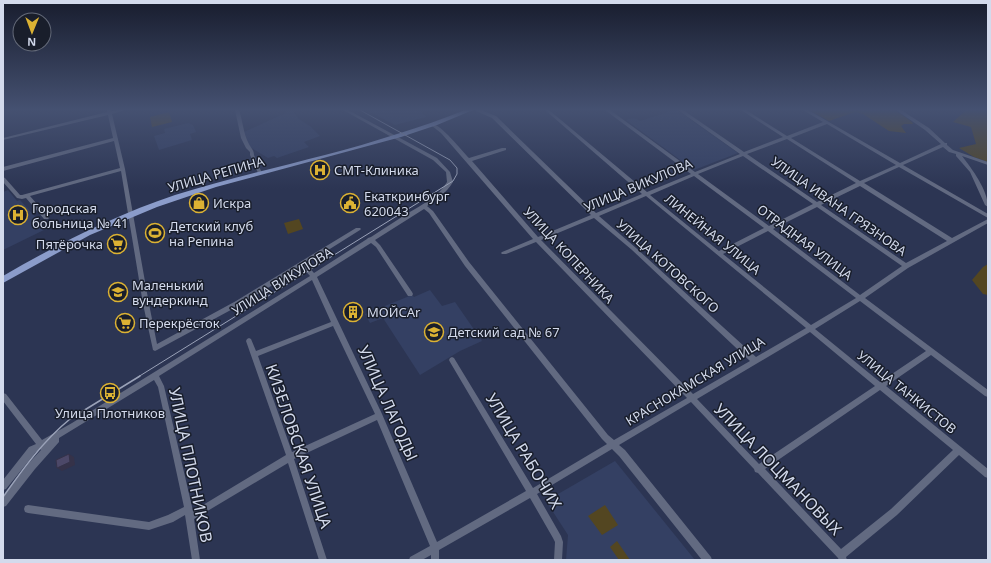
<svg xmlns="http://www.w3.org/2000/svg" width="991" height="563" font-family="'Noto Sans',sans-serif">
<style>
.built{fill:#344063}
.green{fill:#534621}
.lines{fill:none;stroke-linecap:round;stroke-linejoin:round}
.minor{fill:#626a81;fill-rule:evenodd}
.major{fill:#8b9cca;fill-rule:evenodd}
.tram-far1{stroke:#9aa2b8;stroke-width:1}
.tram{stroke:#9aa2b8;stroke-width:1.5}
.shaded-wall{fill:#353249}
.building{fill:#4c4868;stroke:#353249}
.labels{text-anchor:middle;dominant-baseline:central;stroke-width:3;stroke-linejoin:round;paint-order:stroke}
.poi-label{font-size:13px;fill:#d3daec;stroke:#191e2b;text-anchor:start}
.street-label{font-size:13px;fill:#d3daec;stroke:#191e2b}
.near-street-label{font-size:16px;fill:#d3daec;stroke:#191e2b}
</style>
<rect width="100%" height="100%" fill="#2c3553"/>
<g class="built">
<path d="M 292,110 L 299,119 L 310,126 L 320,136 L 304,142 L 309,147 L 277,158 L 274,156 L 268,158 L 250,147 L 244,132 Z"/>
<path d="M 366,110 L 420,110 L 426,117 L 395,125 Z"/>
<path d="M 674,110 L 677,110 L 738,153 L 694,170 L 626,120 L 634,118 L 640,121 Z"/>
<path d="M 188,123 L 193,125 L 196,132 L 190,134 L 192,140 L 159,150 L 154,136 L 165,133 L 164,129 Z"/>
<path d="M 8,190 L 17,201 L 20,200 L 46,229 L 3,250 L 3,192 Z"/>
<path d="M 430,290 L 442,306 L 455,302 L 482,341 L 460,351 L 420,375 L 383,318 L 370,323 L 365,314 L 412,295 L 414,297 Z"/>
<path d="M 615,461 L 695,560 L 566,560 L 568,535 L 546,501 Z"/>
</g>
<g class="green">
<path d="M 809,110 L 895,110 L 912,122 L 913,124 L 904,124 L 901,126 L 906,133 L 889,131 L 863,114 L 855,112 L 829,121 Z"/>
<path d="M 966,110 L 988,110 L 988,162 L 974,157 L 959,148 L 976,144 L 971,127 L 953,122 Z"/>
<path d="M 169,112 L 172,122 L 152,127 L 150,117 Z"/>
<path d="M 299,219 L 303,229 L 288,234 L 284,223 Z"/>
<path d="M 988,264 L 988,295 L 983,294 L 972,280 L 983,267 Z"/>
<path d="M 605,505 L 618,525 L 602,535 L 588,516 Z"/>
<path d="M 617,541 L 630,560 L 619,560 L 610,547 Z"/>
</g>
<g class="lines">
<g class="minor">
<path d="M 107,110 L 111,110 L 112,111 L 118,110 L 125,110 L 112,114 L 125,169 L 149,304 L 157,344 L 236,301 L 356,228 L 360,228 L 361,229 L 360,230 L 306,264 L 314,273 L 367,239 L 368,238 L 371,237 C 383,229 396,221 408,213 C 422,205 439,196 447,182 L 446,172 L 433,160 L 343,110 L 348,110 L 437,158 L 450,172 L 453,182 C 446,193 438,199 427,206 L 433,211 L 469,262 L 608,435 L 614,440 L 687,398 L 536,242 L 506,254 L 502,254 L 501,253 L 502,252 L 533,239 L 441,133 L 432,126 L 432,124 C 441,124 462,151 469,158 L 502,148 L 506,148 L 506,150 L 472,161 L 538,237 L 591,215 L 492,118 L 476,111 L 476,110 L 481,110 L 496,116 L 596,213 L 642,194 L 545,110 L 549,110 L 647,192 L 691,174 L 605,110 L 610,110 L 695,172 L 740,154 L 678,110 L 683,110 L 744,152 L 783,137 L 741,110 L 746,110 L 787,136 L 823,122 L 803,110 L 808,110 L 900,163 L 941,144 L 925,130 L 896,110 L 901,110 L 929,128 L 945,143 L 947,143 L 947,145 L 953,150 L 988,162 L 988,165 L 962,156 C 972,169 988,190 988,207 L 985,205 L 970,172 L 956,156 L 956,154 L 949,152 L 943,147 L 903,165 L 988,214 L 988,218 L 899,167 L 864,183 L 952,238 L 988,219 L 988,223 L 908,268 L 865,298 L 988,390 L 988,397 L 985,396 L 931,355 L 886,386 L 988,469 L 988,478 L 985,477 L 959,455 L 897,515 L 846,557 L 847,560 L 839,560 L 838,558 L 758,473 L 755,472 L 754,469 L 691,402 L 619,445 L 625,450 L 711,557 L 712,560 L 702,560 L 619,456 L 612,449 L 537,494 L 561,536 L 563,542 L 562,560 L 554,560 L 555,542 L 553,538 L 530,498 L 439,550 L 439,560 L 431,560 L 431,555 L 422,560 L 409,560 L 410,557 L 430,546 L 377,420 L 294,459 L 327,560 L 319,560 L 288,463 L 194,519 L 200,560 L 192,560 L 185,515 L 173,522 L 149,530 L 28,513 L 25,512 L 24,509 L 25,506 L 28,505 L 149,522 L 168,515 L 184,507 L 158,387 L 154,380 L 59,438 L 59,442 L 35,469 L 6,506 L 3,507 L 3,497 L 29,463 L 41,450 L 40,449 L 35,453 L 6,489 L 3,490 L 3,480 L 29,447 L 36,444 L 3,401 L 3,393 L 6,394 L 42,440 L 72,423 L 310,276 L 302,267 L 240,305 L 157,350 L 155,351 L 153,350 L 143,304 L 121,171 L 30,196 L 48,217 L 49,218 L 48,219 L 44,219 L 26,198 L 22,199 L 17,198 L 3,182 L 3,177 L 5,178 L 20,195 L 22,195 L 120,168 L 114,141 L 3,171 L 3,167 L 113,138 L 108,115 L 3,140 L 3,138 L 107,112 ZM 827,124 L 896,165 L 860,181 L 791,138 ZM 787,139 L 856,183 L 817,202 L 747,154 ZM 743,156 L 813,204 L 769,226 L 698,174 ZM 694,176 L 764,228 L 719,251 L 650,195 ZM 860,186 L 947,241 L 906,263 L 821,205 ZM 646,196 L 806,328 L 756,357 L 636,248 L 599,216 ZM 817,207 L 902,266 L 860,295 L 773,229 ZM 424,209 L 429,213 L 465,266 L 602,439 L 607,444 L 533,488 L 454,358 L 452,357 L 450,358 L 449,360 L 450,362 L 526,491 L 437,542 L 382,414 L 317,277 L 371,243 L 376,247 L 408,296 L 412,296 L 413,294 L 412,292 L 380,245 L 375,240 ZM 594,218 L 632,250 L 750,361 L 693,394 L 541,240 ZM 768,231 L 856,298 L 811,325 L 723,254 ZM 312,280 L 331,322 L 256,351 L 251,339 L 249,338 L 247,339 L 246,341 L 286,455 L 193,511 L 164,386 L 159,376 ZM 860,301 L 926,351 L 880,382 L 815,329 ZM 333,326 L 375,414 L 292,452 L 258,356 ZM 810,332 L 875,386 L 759,464 L 697,399 ZM 880,390 L 953,450 L 891,509 L 841,549 L 765,469 Z"/>
<path d="M 235,110 L 239,110 C 243,121 243,133 249,144 C 251,148 254,150 254,155 L 262,173 L 262,174 L 258,174 L 258,173 L 250,155 L 250,152 L 246,148 L 241,138 Z"/>
</g>
<path class="major" d="M 465,110 L 473,110 L 437,125 L 401,137 L 216,187 L 157,207 L 90,235 L 3,283 L 3,276 C 58,244 115,215 175,195 C 248,172 324,158 397,134 C 420,127 443,119 465,110 Z"/>
<path class="tram-far1" d="M 138,377 L 453,181 L 457,174 L 457,168 L 450,160 L 360,110"/>
<path class="tram" d="M 3,497 C 23,469 43,441 70,419 L 140,376"/>
</g>
<g class="shaded-wall">
<path d="M 355,309 L 357,313 L 349,315 L 348,311 Z"/>
<path d="M 69,454 L 74,457 L 75,465 L 62,471 L 57,468 Z"/>
</g>
<g class="building">
<path d="M 354,305 L 355,309 L 348,311 L 347,308 Z"/>
<path d="M 69,454 L 70,462 L 57,468 L 56,460 Z"/>
</g>
<linearGradient id="sky" x2="0" y2="1"><stop stop-color="#181d2e"/><stop offset="0.58" stop-color="#455171"/><stop offset="1" stop-color="#455171" stop-opacity="0"/></linearGradient>
<rect width="991" height="189" fill="url(#sky)"/>
<defs>
<g id="hospital-ring" transform="scale(1)"><circle r="9.5" fill="#191e2b" stroke="#dcb233" stroke-width="1.5"/><path d="M-5-5h3v3.5h4V-5h3V5h-3V1.5h-4V5h-3Z" fill="#dcb233"/></g>
<g id="shop-ring" transform="scale(1)"><circle r="9.5" fill="#191e2b" stroke="#dcb233" stroke-width="1.5"/><path d="M-5-2.5h2.3a2.7 3.5 0 0 1 5.4 0H5L5.5 6h-11ZM-1.5-2.5h3a1.5 2.3 0 0 0-3 0Z" fill="#dcb233"/></g>
<g id="civic-ring" transform="scale(1)"><circle r="9.5" fill="#191e2b" stroke="#dcb233" stroke-width="1.5"/><path d="M-.6-6.5H3V-4.5H.6V-3L4-1V1h2V6H-6V1h2V-1L-.6-3ZM-1.2 2.5V6h2.4V2.5Z" fill="#dcb233"/></g>
<g id="stadium-ring" transform="scale(1)"><circle r="9.5" fill="#191e2b" stroke="#dcb233" stroke-width="1.5"/><path d="M0-5a6.5 5 0 1 0 0 10a6.5 5 0 1 0 0-10ZM-3.5-1.8h7v3.6h-7Z" fill="#dcb233"/></g>
<g id="supermarket-ring" transform="scale(1)"><circle r="9.5" fill="#191e2b" stroke="#dcb233" stroke-width="1.5"/><path d="M-6-5.5h2.5l.6 2H6L4.5 2H-2.5L-4.4-4H-6ZM-1.5 3.2a1.3 1.3 0 1 0 .1 0ZM3 3.2a1.3 1.3 0 1 0 .1 0Z" fill="#dcb233"/></g>
<g id="school-ring" transform="scale(1)"><circle r="9.5" fill="#191e2b" stroke="#dcb233" stroke-width="1.5"/><path d="M0-5L7-2L0 1L-7-2ZM-4 1L0 2.5L4 1V4Q0 6-4 4Z" fill="#dcb233"/></g>
<g id="building-ring" transform="scale(1)"><circle r="9.5" fill="#191e2b" stroke="#dcb233" stroke-width="1.5"/><path d="M-4-6H4V6H1V3H-1V6H-4ZM-2.5-4.3h1.7v1.8h-1.7ZM.8-4.3h1.7v1.8H.8ZM-2.5-1h1.7V.8h-1.7ZM.8-1h1.7V.8H.8Z" fill="#dcb233"/></g>
<g id="bus-ring" transform="scale(1)"><circle r="9.5" fill="#191e2b" stroke="#dcb233" stroke-width="1.5"/><path d="M-5-6H5V4H4V6H2V4H-2V6H-4V4H-5ZM-3.5-4V0h7V-4ZM-3.5 1.2v1.5H-2V1.2ZM2 1.2v1.5H3.5V1.2Z" fill="#dcb233"/></g>
</defs>
<g fill-rule="evenodd">
<use href="#hospital-ring" x="320" y="170"/>
<use href="#shop-ring" x="199" y="203"/>
<use href="#civic-ring" x="350" y="203"/>
<use href="#hospital-ring" x="18" y="215"/>
<use href="#stadium-ring" x="155" y="233"/>
<use href="#supermarket-ring" x="117" y="244"/>
<use href="#school-ring" x="118" y="292"/>
<use href="#building-ring" x="353" y="312"/>
<use href="#supermarket-ring" x="125" y="323"/>
<use href="#school-ring" x="434" y="332"/>
<use href="#bus-ring" x="110" y="393"/>
</g>
<g class="labels">
<g class="poi-label">
<text x="334" y="170">СМТ-Клиника</text>
<text x="364" y="196">Екаткринбург<tspan x="364" dy="15">620043</tspan></text>
<text x="213" y="203">Искра</text>
<text x="32" y="208">Городская<tspan x="32" dy="15">больница № 41</tspan></text>
<text x="169" y="226">Детский клуб<tspan x="169" dy="15">на Репина</tspan></text>
<text x="103" y="244" text-anchor="end">Пятёрочка</text>
<text x="132" y="285">Маленький<tspan x="132" dy="15">вундеркинд</tspan></text>
<text x="367" y="312">МОЙCAr</text>
<text x="139" y="323">Перекрёсток</text>
<text x="448" y="332">Детский сад № 67</text>
<text x="110" y="413" text-anchor="middle">Улица Плотников</text>
</g>
<g class="street-label">
<text transform="translate(216 174) rotate(-16)">УЛИЦА РЕПИНА</text>
<text transform="translate(638 185) rotate(-23)">УЛИЦА ВИКУЛОВА</text>
<text transform="translate(839 206) rotate(35)">УЛИЦА ИВАНА ГРЯЗНОВА</text>
<text transform="translate(713 234) rotate(39)">ЛИНЕЙНАЯ УЛИЦА</text>
<text transform="translate(805 242) rotate(37)">ОТРАДНАЯ УЛИЦА</text>
<text transform="translate(569 255) rotate(47)">УЛИЦА КОПЕРНИКА</text>
<text transform="translate(668 266) rotate(42)">УЛИЦА КОТОВСКОГО</text>
<text transform="translate(282 281) rotate(-32)">УЛИЦА ВИКУЛОВА</text>
<text transform="translate(695 381) rotate(-31)">КРАСНОКАМСКАЯ УЛИЦА</text>
<text transform="translate(907 392) rotate(39)">УЛИЦА ТАНКИСТОВ</text>
</g>
<g class="near-street-label">
<text transform="translate(388 403) rotate(66)">УЛИЦА ЛАГОДЫ</text>
<text transform="translate(299 446) rotate(71)">КИЗЕЛОВСКАЯ УЛИЦА</text>
<text transform="translate(524 451) rotate(59)">УЛИЦА РАБОЧИХ</text>
<text transform="translate(191 465) rotate(78)">УЛИЦА ПЛОТНИКОВ</text>
<text transform="translate(778 469) rotate(46)">УЛИЦА ЛОЦМАНОВЫХ</text>
</g>
</g>
<rect width="991" height="563" fill="none" stroke="#d3daec" stroke-width="8"/>
<g transform="translate(32 32) rotate(181)"><circle r="19" fill="#191e2b" stroke="#636978"/>
<path d="M0-3L7 15L0 10L-7 15Z" fill="#dcb233"/>
<text y="-6" font-size="11" font-weight="bold" text-anchor="middle" fill="#d3daec">N</text>
</g>
</svg>
